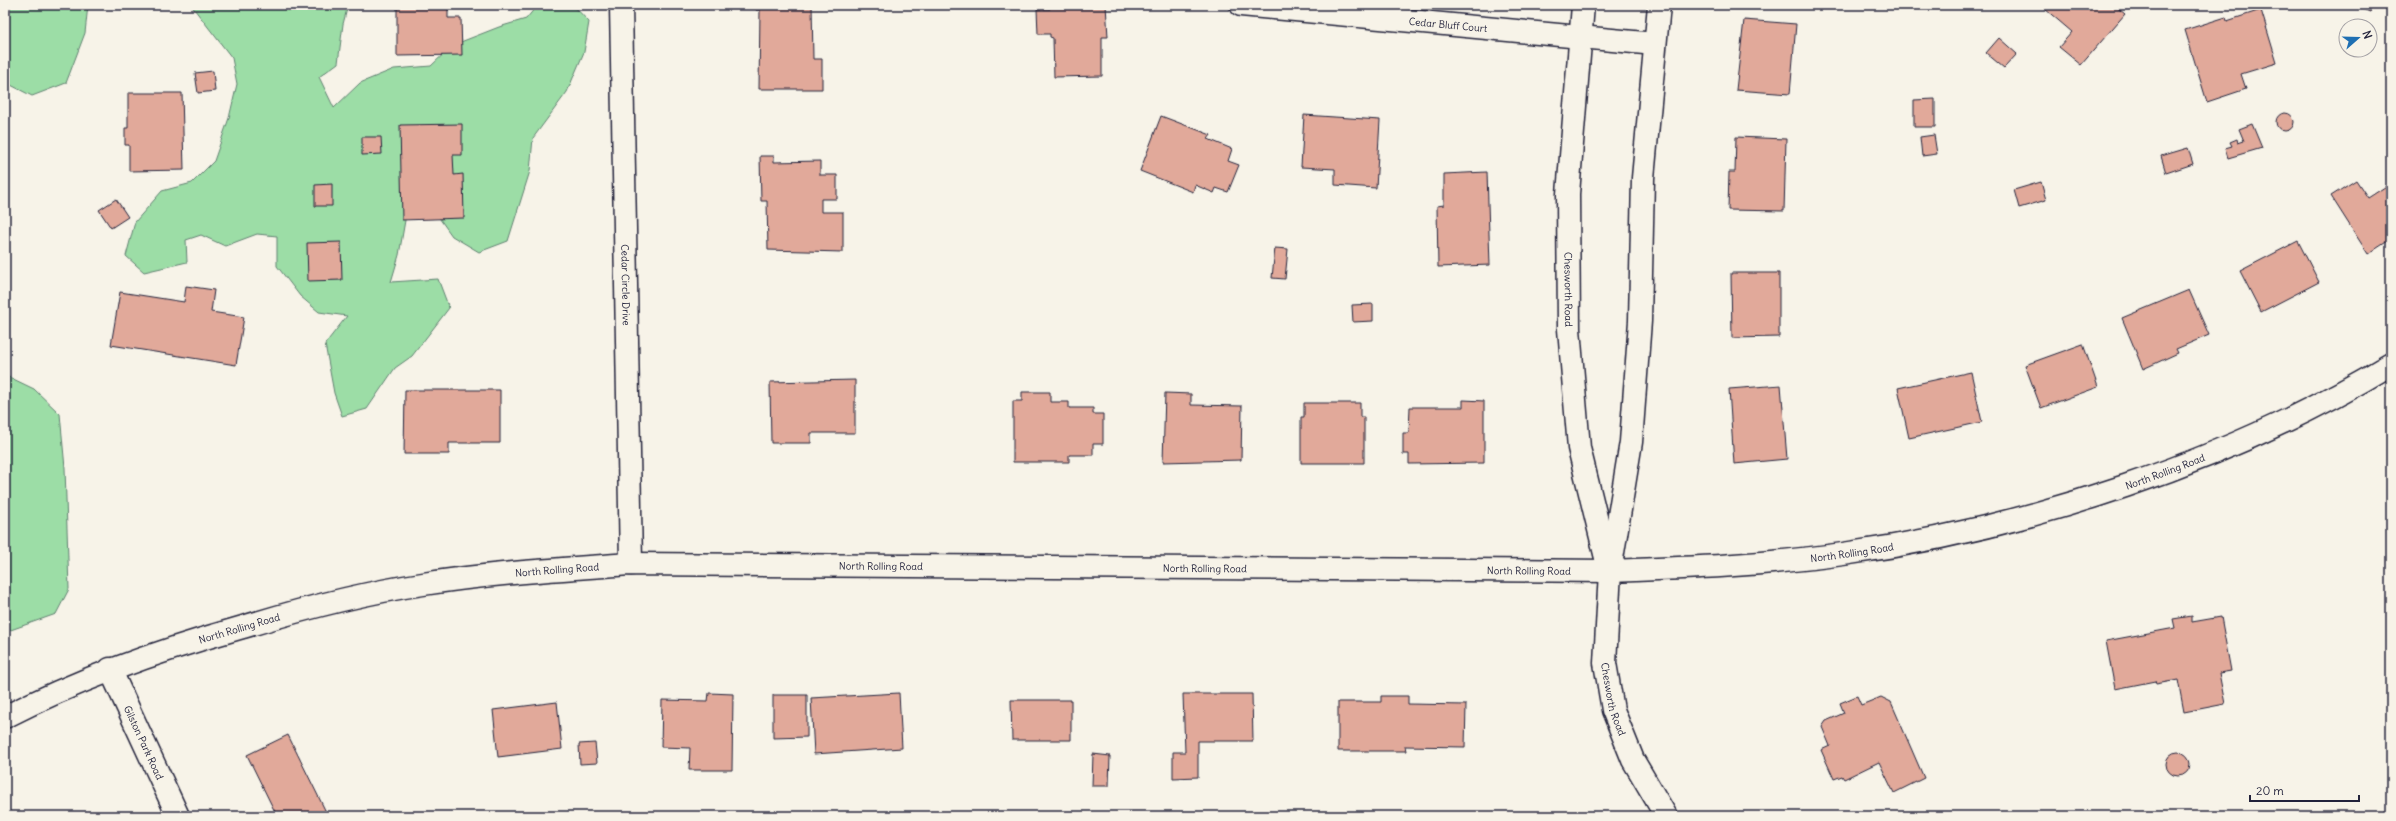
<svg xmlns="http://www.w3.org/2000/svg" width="2396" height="821" font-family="Delius,sans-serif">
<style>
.green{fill:#9cdda6;stroke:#5f8070}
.building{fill:#e1a99a;stroke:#22223b}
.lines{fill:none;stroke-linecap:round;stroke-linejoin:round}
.street-casing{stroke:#22223b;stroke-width:25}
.secondary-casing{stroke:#22223b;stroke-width:25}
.primary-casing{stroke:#22223b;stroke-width:25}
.street{stroke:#f7f3e8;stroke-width:22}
.secondary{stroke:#f7f3e8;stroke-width:22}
.primary{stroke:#f7f3e8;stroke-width:22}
.labels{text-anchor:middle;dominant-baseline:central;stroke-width:3.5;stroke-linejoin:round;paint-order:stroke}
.street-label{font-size:10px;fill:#22223b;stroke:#f7f3e8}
</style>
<rect width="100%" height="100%" fill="#f7f3e8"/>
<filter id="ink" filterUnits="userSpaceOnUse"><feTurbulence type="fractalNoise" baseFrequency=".025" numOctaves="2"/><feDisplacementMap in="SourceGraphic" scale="8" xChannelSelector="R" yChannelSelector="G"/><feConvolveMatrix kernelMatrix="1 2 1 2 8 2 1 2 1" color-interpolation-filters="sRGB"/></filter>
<g filter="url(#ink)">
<g class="green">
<path d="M 5,5 L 88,5 L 85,33 L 66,83 L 32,96 L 5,82 Z"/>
<path d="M 191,5 L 348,5 L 343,24 L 338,63 L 319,77 L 334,108 L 360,83 L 394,69 L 431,66 L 453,45 L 499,27 L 526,19 L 536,7 L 573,5 L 589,22 L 584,52 L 567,92 L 533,138 L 530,171 L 508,241 L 479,252 L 452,236 L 412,180 L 399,255 L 391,282 L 438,279 L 449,308 L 412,356 L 395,368 L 367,409 L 342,416 L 334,393 L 325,344 L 347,316 L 319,312 L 300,296 L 277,266 L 277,236 L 257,234 L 225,246 L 201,235 L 186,240 L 187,262 L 144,272 L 126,256 L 135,222 L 162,191 L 192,183 L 214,161 L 229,118 L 237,84 L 232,58 Z"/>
<path d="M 5,375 L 34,389 L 60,414 L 65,468 L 69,589 L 56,614 L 5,632 Z"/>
</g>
<g class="building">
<path d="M 397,5 L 448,5 L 448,18 L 461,18 L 462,55 L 397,56 Z"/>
<path d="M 756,5 L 812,5 L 813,59 L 822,59 L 822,89 L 759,89 L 760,10 L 756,10 Z"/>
<path d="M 1050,5 L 1106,5 L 1108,37 L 1102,37 L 1102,76 L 1054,77 L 1053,38 L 1050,37 L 1050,34 L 1038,34 L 1037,9 L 1050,9 Z"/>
<path d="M 2048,5 L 2114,5 L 2125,14 L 2081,65 L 2059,47 L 2072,32 L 2045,9 Z"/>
<path d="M 2345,5 L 2373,5 L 2370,12 L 2353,5 L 2352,8 Z"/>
<path d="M 2261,10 L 2277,63 L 2241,74 L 2246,89 L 2207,102 L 2185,30 L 2226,17 L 2227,21 Z"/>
<path d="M 1744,20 L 1796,24 L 1790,94 L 1736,90 Z"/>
<path d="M 1999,38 L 2017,54 L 2004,68 L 1986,53 Z"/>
<path d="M 213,71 L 215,91 L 198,93 L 195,73 Z"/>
<path d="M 128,93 L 182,93 L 184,170 L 129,171 L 129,145 L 125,145 L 125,128 L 128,128 Z"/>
<path d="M 1935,99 L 1935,127 L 1914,127 L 1914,100 Z"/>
<circle cx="2285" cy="122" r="9"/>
<path d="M 1304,115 L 1380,120 L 1376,188 L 1335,185 L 1335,169 L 1301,167 Z"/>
<path d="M 1161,116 L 1211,135 L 1208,139 L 1232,149 L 1228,161 L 1239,165 L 1228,192 L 1216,188 L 1214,193 L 1195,185 L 1193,192 L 1140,171 Z"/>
<path d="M 462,124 L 462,155 L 453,155 L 454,175 L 463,174 L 464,218 L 402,220 L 400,125 Z"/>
<path d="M 2252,124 L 2262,148 L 2228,158 L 2225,148 L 2232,146 L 2230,142 L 2237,139 L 2238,143 L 2244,141 L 2239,129 Z"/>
<path d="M 1934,135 L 1937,154 L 1922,156 L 1920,137 Z"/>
<path d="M 362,137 L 381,137 L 382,154 L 362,155 Z"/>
<path d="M 1736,137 L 1786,139 L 1784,211 L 1728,210 L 1729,172 L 1735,172 Z"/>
<path d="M 2188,148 L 2193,164 L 2166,173 L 2161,156 Z"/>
<path d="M 760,156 L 774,156 L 774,162 L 820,161 L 820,175 L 837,175 L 837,199 L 821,199 L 821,212 L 843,212 L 843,252 L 768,250 L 767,201 L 761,201 Z"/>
<path d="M 1487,172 L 1490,265 L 1438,267 L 1437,206 L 1444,205 L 1444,174 Z"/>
<path d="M 2356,180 L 2368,198 L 2391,183 L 2391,239 L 2368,254 L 2331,196 Z"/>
<path d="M 2041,182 L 2046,200 L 2019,208 L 2014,190 Z"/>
<path d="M 332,184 L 332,206 L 315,206 L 315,185 Z"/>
<path d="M 116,199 L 128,217 L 111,228 L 99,210 Z"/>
<path d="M 2298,241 L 2319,282 L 2261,312 L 2240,271 Z"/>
<path d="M 341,242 L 342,280 L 308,281 L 307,243 Z"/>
<path d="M 1275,248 L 1288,249 L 1285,279 L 1272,278 Z"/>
<path d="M 1731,273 L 1779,273 L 1779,337 L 1732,338 Z"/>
<path d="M 186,286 L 214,290 L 211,312 L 244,317 L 236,365 L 111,345 L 120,292 L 184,302 Z"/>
<path d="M 2189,290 L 2209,335 L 2176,349 L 2178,353 L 2143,369 L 2122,318 Z"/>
<path d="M 1373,304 L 1373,321 L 1353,322 L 1352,305 Z"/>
<path d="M 2083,344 L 2098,387 L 2041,408 L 2025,365 Z"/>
<path d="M 1971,372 L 1982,422 L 1909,438 L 1898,388 Z"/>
<path d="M 855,380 L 855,433 L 811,433 L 811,443 L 771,443 L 770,382 Z"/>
<path d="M 1781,385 L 1787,459 L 1734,464 L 1729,389 Z"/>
<path d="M 405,390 L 500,390 L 500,443 L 449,443 L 449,454 L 404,454 Z"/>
<path d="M 1022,392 L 1050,392 L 1050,402 L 1069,402 L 1069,408 L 1093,408 L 1093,414 L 1103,414 L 1103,444 L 1093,444 L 1093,455 L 1069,455 L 1069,462 L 1013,462 L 1013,401 L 1022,401 Z"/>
<path d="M 1165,393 L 1191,394 L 1191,405 L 1242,406 L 1241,460 L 1163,462 Z"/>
<path d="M 1463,400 L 1484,401 L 1484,463 L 1409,464 L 1409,454 L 1403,454 L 1403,433 L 1409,433 L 1410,407 L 1463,407 Z"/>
<path d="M 1304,403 L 1360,403 L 1360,417 L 1364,417 L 1364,463 L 1301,463 L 1301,417 L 1304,417 Z"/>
<path d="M 2192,616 L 2192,622 L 2221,617 L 2231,671 L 2219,673 L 2225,704 L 2184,712 L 2178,680 L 2156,684 L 2155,681 L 2115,689 L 2106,641 L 2175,628 L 2173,619 Z"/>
<path d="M 709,693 L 733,694 L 732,770 L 689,770 L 690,748 L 661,747 L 662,700 L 708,701 Z"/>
<path d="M 899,693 L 902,748 L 814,754 L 811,698 Z"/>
<path d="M 1183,694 L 1252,694 L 1253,741 L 1198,741 L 1198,777 L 1173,778 L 1173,752 L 1185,752 Z"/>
<path d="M 773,695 L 807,695 L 807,737 L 773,738 Z"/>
<path d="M 1381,696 L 1408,696 L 1408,704 L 1466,705 L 1465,747 L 1405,746 L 1406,751 L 1338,751 L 1338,702 L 1381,702 Z"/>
<path d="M 1857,696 L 1861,705 L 1881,697 L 1891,702 L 1924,778 L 1894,793 L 1879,762 L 1844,779 L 1842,776 L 1834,779 L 1821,750 L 1830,746 L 1822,727 L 1826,721 L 1844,713 L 1840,703 Z"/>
<path d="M 1011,700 L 1071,700 L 1071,740 L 1012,740 Z"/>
<path d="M 557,702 L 562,749 L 498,757 L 493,710 Z"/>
<path d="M 288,735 L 328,816 L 277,816 L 247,755 Z"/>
<path d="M 595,743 L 597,763 L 580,764 L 579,744 Z"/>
<circle cx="2178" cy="764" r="12"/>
<path d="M 1093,754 L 1110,756 L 1109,786 L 1092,786 Z"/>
</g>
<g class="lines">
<g class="street-casing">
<g id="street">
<path id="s1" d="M 621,5 L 631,564"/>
<path id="s2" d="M 1241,5 L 1655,44"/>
<path id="s3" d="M 110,669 L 178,816"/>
</g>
</g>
<g class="secondary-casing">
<g id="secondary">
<path id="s4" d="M 1583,5 L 1568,194 L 1569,329 L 1579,448 L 1607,562"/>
<path id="s5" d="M 1659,5 L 1643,178 L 1640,321 L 1631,442 L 1610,571 L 1605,663 L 1613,710 L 1633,760 L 1666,816"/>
</g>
</g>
<g class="primary-casing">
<g id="primary">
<path id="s6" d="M 5,717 C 81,678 161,650 243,627 C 302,609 362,593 423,584 C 492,573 562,569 631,564 L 1610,571 C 1688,568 1766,565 1843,554 C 2026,529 2233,460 2391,364"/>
</g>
</g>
<use href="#street" class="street"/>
<use href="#secondary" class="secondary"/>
<use href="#primary" class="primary"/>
</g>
</g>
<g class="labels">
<g class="street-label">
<text stroke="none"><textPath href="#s2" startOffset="208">Cedar Bluff Court</textPath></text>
<text stroke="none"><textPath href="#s1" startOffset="280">Cedar Circle Drive</textPath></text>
<text stroke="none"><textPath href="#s4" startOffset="285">Chesworth Road</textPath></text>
<text stroke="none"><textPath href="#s6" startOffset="2195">North Rolling Road</textPath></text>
<text stroke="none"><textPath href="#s6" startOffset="1871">North Rolling Road</textPath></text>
<text stroke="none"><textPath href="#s6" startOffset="899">North Rolling Road</textPath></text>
<text stroke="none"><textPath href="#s6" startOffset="1223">North Rolling Road</textPath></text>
<text stroke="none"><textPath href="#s6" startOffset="575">North Rolling Road</textPath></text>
<text stroke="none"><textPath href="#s6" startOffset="1547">North Rolling Road</textPath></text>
<text stroke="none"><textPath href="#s6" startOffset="251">North Rolling Road</textPath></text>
<text stroke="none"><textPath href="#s5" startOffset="698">Chesworth Road</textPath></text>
<text stroke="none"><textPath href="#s3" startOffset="81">Gilston Park Road</textPath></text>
</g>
</g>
<rect width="2396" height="821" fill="none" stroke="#f7f3e8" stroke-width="20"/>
<rect x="10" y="10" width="2376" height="801" fill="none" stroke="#22223b" stroke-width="1.5" filter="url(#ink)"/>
<g transform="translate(2358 38) rotate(70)"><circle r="19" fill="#f7f3e8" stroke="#a29fa3"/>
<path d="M0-3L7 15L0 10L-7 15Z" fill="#1f6fb2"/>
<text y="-6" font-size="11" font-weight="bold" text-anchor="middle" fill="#22223b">N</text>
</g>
<path d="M2250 795v6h109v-6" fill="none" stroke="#22223b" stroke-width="2"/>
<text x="2256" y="795" font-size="12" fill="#22223b" stroke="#f7f3e8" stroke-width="3" paint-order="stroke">20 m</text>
</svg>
